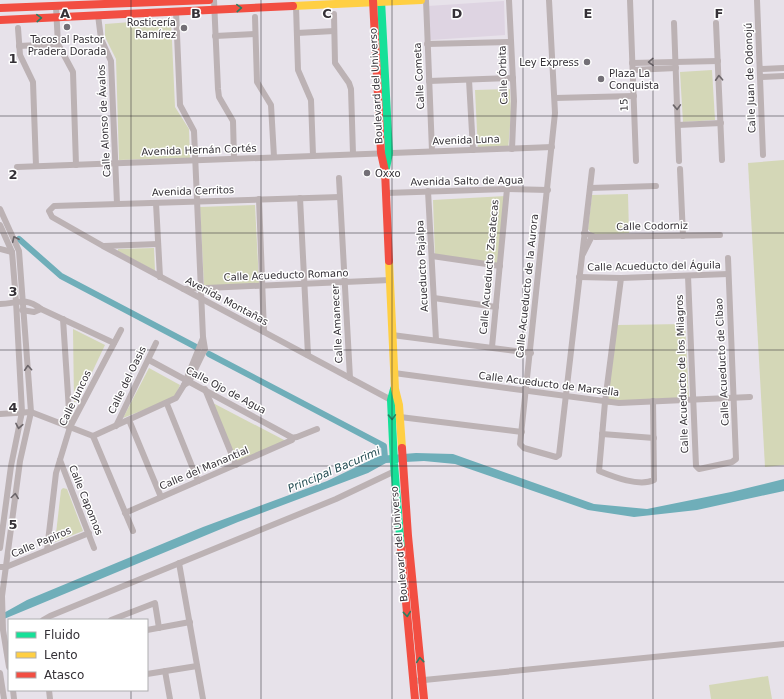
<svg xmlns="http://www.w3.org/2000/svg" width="784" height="699" font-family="'DejaVu Sans',sans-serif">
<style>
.built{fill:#ded4e2}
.green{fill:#d4d7b7}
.water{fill:#6faeb9}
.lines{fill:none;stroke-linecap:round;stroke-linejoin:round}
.canal{stroke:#6faeb9;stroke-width:6}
.street{stroke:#bcb2b4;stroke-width:6}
.fast{stroke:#16e098;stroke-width:8}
.slow{stroke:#ffcf43;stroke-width:8}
.jam{stroke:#f24e42;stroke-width:8}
.oneway{stroke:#278063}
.oneway2{stroke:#6b6569}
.grid{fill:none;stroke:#353137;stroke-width:1;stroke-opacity:0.55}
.poi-dot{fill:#736f76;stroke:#fff;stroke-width:1.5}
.labels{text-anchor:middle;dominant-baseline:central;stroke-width:3;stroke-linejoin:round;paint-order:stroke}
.poi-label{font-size:10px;fill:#353137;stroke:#fff;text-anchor:end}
.street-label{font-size:10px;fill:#353137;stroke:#fff}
.water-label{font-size:11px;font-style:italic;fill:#244c53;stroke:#fff}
.grid-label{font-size:13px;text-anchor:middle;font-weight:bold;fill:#353137;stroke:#fff;stroke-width:3;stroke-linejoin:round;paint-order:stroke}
</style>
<rect width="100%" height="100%" fill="#e7e2ea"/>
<path class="built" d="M 504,1 L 505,35 L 430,40 L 428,6 Z"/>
<g class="green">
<path d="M 171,19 L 175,107 L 189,129 L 190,158 L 119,160 L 116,59 L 105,37 L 105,24 Z"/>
<path d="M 712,70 L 715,120 L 683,122 L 680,72 Z"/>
<path d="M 510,89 L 511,114 L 508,150 L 478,151 L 475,90 Z"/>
<path d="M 784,160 L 784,465 L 765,467 L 748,163 Z"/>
<path d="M 628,194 L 629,233 L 593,236 L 588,229 L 592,195 Z"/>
<path d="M 506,196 L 497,265 L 435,257 L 433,200 Z"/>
<path d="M 255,205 L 259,283 L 204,286 L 200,207 Z"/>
<path d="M 154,248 L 155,271 L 118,251 L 118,249 Z"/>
<path d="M 685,324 L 689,399 L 607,405 L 617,325 Z"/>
<path d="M 73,329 L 105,345 L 78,402 L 74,402 Z"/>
<path d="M 149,368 L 180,385 L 174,398 L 123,418 Z"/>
<path d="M 213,403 L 286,441 L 237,462 Z"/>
<path d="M 63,488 L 67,489 L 83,531 L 55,542 L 61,490 Z"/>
<path d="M 768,676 L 772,699 L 711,699 L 709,685 Z"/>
</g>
<path class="water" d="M 416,453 L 453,454 L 594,504 L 647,509 L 731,492 L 784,479 L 784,491 L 697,510 L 634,517 L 588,510 L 455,464 L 424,461 L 386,463 L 368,473 L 238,522 L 4,619 L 0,615 L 27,600 L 203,527 L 327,481 L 379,456 Z"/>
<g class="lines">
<g class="canal">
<path d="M 19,239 L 61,276 L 196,347"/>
<path d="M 209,354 L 384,446 L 385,458"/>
</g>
<g class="street">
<path d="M 214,0 L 218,89 L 219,97 L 233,121 L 234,158"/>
<path d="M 426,0 L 432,151"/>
<path d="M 509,0 L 514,101 L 512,149"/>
<path d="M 549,0 L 555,113 L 520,444 L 524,448 L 556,457 L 559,455 L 592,170"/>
<path d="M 630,0 L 636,161"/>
<path d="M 757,0 L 763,155"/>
<path d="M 296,6 L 298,70 L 311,100 L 313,155"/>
<path d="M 56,7 L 58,44 L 73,72 L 76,165"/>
<path d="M 176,11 L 180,105 L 194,131 L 203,337 L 205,349 L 189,382 L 184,385"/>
<path d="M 334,14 L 335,63 L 349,83 L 351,89 L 353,154"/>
<path d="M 98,15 L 101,39 L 111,61 L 117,204"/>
<path d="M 255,17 L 257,82 L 271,105 L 274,157"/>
<path d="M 674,23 L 679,161"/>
<path d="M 716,23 L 722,160"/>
<path d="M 18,28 L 20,55 L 33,82 L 36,166"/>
<path d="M 297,33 L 334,31"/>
<path d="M 215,36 L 255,34"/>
<path d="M 427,44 L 511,42"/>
<path d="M 19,46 L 58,44"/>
<path d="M 632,63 L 718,61"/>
<path d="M 760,69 L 784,68"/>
<path d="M 633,70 L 676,68"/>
<path d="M 760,77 L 784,76"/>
<path d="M 469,80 L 473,150"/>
<path d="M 429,81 L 513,78"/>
<path d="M 555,98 L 634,96"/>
<path d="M 678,125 L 721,123"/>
<path d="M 17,167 L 552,147"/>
<path d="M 680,169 L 683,236"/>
<path d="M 339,178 L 350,378"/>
<path d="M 590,188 L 656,186"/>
<path d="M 428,191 L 436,340"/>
<path d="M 386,193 L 507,189 L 548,190"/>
<path d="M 340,197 L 54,206 L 49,211 L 52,217 L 103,246 L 393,401"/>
<path d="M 300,198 L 308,355"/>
<path d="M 259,199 L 264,332"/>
<path d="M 156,203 L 160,277"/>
<path d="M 0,209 L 19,251 L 31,412 L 20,461 L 2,596 L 3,630 L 9,667"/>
<path d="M 0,225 L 12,252 L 16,301 L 22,412 L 11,466 L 0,548"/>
<path d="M 584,233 L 595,237 L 720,235"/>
<path d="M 104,246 L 158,244"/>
<path d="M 0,249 L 12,252"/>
<path d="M 583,254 L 592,236"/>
<path d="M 432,256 L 500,266"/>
<path d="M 688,276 L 696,466 L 699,469 L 732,462 L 736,459 L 728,258"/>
<path d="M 579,277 L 621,278 L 728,274"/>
<path d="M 621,278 L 605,402 L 599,471 C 614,477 639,487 654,480 L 653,401"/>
<path d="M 184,289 L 390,280"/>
<path d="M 434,298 L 496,307"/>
<path d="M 0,304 C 17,304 24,296 41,309 L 114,343"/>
<path d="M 22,310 L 34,312 L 41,309"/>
<path d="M 63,319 L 70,426"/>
<path d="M 392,335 L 531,353"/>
<path d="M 492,347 L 507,189"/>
<path d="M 394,373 L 619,403 L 750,397"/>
<path d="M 205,389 L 236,465"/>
<path d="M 167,404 L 198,481"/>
<path d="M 0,414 L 31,412 L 93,436"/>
<path d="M 400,417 L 522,432"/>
<path d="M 129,420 L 161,497"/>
<path d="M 116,426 L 156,343"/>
<path d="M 602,434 L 654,438"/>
<path d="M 93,436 L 176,398 L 184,385 L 203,338"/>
<path d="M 93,436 L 133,531"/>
<path d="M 291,438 L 297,437 L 317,429"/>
<path d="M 60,460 L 94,548"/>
<path d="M 125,513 L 292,440 L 291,437 L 149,360"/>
<path d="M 47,550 L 56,473 L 70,427 L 121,330"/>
<path d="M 179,563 L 203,699"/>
<path d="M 0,567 L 6,567 L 89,533"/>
<path d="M 43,620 L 50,616 L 336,499 L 395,471"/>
<path d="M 111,620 L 155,603 L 159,628"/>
<path d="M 147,630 L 190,622"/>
<path d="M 165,671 L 170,699"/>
<path d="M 0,673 L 4,699"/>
<path d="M 147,674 L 197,666"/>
<path d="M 414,681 L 784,644"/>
<path d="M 13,690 L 14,699"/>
<path d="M 49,690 L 50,699"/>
</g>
<g class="fast">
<path d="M 381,0 L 389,153 L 386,168"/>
<path d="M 394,389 L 391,400 L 394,464 L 401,548"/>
</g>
<g class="slow">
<path d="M 293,6 L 421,0"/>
<path d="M 389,261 L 395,389 L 399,405 L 402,448"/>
</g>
<g class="jam">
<path d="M 373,0 L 381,153 L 385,171 L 389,261"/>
<path d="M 0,8 L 209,0"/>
<path d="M 0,20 L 293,6"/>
<path d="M 402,448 L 408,536 L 424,699"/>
<path d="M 401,548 L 415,699"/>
</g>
</g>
<defs><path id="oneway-chevron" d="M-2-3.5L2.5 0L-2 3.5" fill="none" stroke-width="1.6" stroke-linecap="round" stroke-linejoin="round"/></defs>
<g class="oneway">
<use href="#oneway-chevron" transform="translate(239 8) rotate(-3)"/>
<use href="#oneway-chevron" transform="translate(39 18) rotate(-3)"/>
<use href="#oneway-chevron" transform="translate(392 417) rotate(88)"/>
<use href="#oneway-chevron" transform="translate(407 614) rotate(84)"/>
<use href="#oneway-chevron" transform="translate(420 660) rotate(-96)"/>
</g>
<g class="oneway2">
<use href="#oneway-chevron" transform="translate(651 62) rotate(179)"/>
<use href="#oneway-chevron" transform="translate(719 78) rotate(-93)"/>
<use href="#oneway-chevron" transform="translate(677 107) rotate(88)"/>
<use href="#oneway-chevron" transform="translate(15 239) rotate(-115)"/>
<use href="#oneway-chevron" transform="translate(28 368) rotate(-94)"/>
<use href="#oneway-chevron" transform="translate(19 426) rotate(100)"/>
<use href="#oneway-chevron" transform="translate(15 496) rotate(-82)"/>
</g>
<path class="grid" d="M 131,0 L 131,620M 261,0 L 261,699M 392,0 L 392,699M 523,0 L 523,699M 653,0 L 653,699M 0,116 L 784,116M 0,233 L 784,233M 0,350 L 784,350M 0,466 L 784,466M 0,582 L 784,582M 131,690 L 131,699"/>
<g class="poi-dot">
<circle cx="67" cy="27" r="4"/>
<circle cx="184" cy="28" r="4"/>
<circle cx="587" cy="62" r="4"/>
<circle cx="601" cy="79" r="4"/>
<circle cx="367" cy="173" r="4"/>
</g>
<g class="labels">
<g class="poi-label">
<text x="176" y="22">Rosticería<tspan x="176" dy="12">Ramírez</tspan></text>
<text x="67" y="39" text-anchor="middle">Tacos al Pastor<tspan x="67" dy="12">Pradera Dorada</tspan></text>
<text x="579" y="62">Ley Express</text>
<text x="609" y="73" text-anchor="start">Plaza La<tspan x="609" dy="12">Conquista</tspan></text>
<text x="375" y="173" text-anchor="start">Oxxo</text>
</g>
<g class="street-label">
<text transform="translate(503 75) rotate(-92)">Calle Órbita</text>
<text transform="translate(419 76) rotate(-93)">Calle Cometa</text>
<text transform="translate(750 78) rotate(-92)">Calle Juan de Odonojú</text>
<text transform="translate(376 86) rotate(-93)">Boulevard del Universo</text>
<text transform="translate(624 105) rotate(-92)">15</text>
<text transform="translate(104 121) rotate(-93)">Calle Alonso de Ávalos</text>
<text transform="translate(466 140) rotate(-2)">Avenida Luna</text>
<text transform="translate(199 150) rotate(-2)">Avenida Hernán Cortés</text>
<text transform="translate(467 181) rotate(-1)">Avenida Salto de Agua</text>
<text transform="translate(193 191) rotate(-2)">Avenida Cerritos</text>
<text transform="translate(652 226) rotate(-1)">Calle Codorniz</text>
<text transform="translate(422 266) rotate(-93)">Acueducto Pajalpa</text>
<text transform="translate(654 266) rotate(-1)">Calle Acueducto del Águila</text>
<text transform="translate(489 267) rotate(-85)">Calle Acueducto Zacatecas</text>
<text transform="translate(286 275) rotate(-2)">Calle Acueducto Romano</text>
<text transform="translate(527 286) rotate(-84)">Calle Acueducto de la Aurora</text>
<text transform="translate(227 301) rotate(28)">Avenida Montañas</text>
<text transform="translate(337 324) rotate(-93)">Calle Amanecer</text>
<text transform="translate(722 362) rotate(-93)">Calle Acueducto de Cibao</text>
<text transform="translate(682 374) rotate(-92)">Calle Acueducto de los Milagros</text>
<text transform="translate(127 380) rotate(-64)">Calle del Oasis</text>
<text transform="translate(549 384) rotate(7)">Calle Acueducto de Marsella</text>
<text transform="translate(226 390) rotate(28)">Calle Ojo de Agua</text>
<text transform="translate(75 398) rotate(-64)">Calle Juncos</text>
<text transform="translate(204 468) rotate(-23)">Calle del Manantial</text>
<text transform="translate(86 500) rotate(68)">Calle Capomos</text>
<text transform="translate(41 542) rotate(-23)">Calle Papiros</text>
<text transform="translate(399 544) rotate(-95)">Boulevard del Universo</text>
</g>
<g class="water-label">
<text transform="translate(334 470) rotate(-23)">Principal Bacurimi</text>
</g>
</g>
<g class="grid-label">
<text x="65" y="18">A</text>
<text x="196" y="18">B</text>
<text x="327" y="18">C</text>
<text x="457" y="18">D</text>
<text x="588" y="18">E</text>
<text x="719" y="18">F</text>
<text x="13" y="63">1</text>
<text x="13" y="179">2</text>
<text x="13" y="296">3</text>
<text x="13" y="412">4</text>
<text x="13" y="529">5</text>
</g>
<rect x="8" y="619" width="140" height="72" fill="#ffffff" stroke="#aeadaf"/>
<rect x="16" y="632" width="20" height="6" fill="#16e098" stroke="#aeadaf"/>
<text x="44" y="639" font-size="12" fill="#353137">Fluido</text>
<rect x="16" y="652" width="20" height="6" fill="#ffcf43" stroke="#aeadaf"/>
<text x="44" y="659" font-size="12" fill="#353137">Lento</text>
<rect x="16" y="672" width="20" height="6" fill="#f24e42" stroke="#aeadaf"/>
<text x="44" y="679" font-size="12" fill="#353137">Atasco</text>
</svg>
